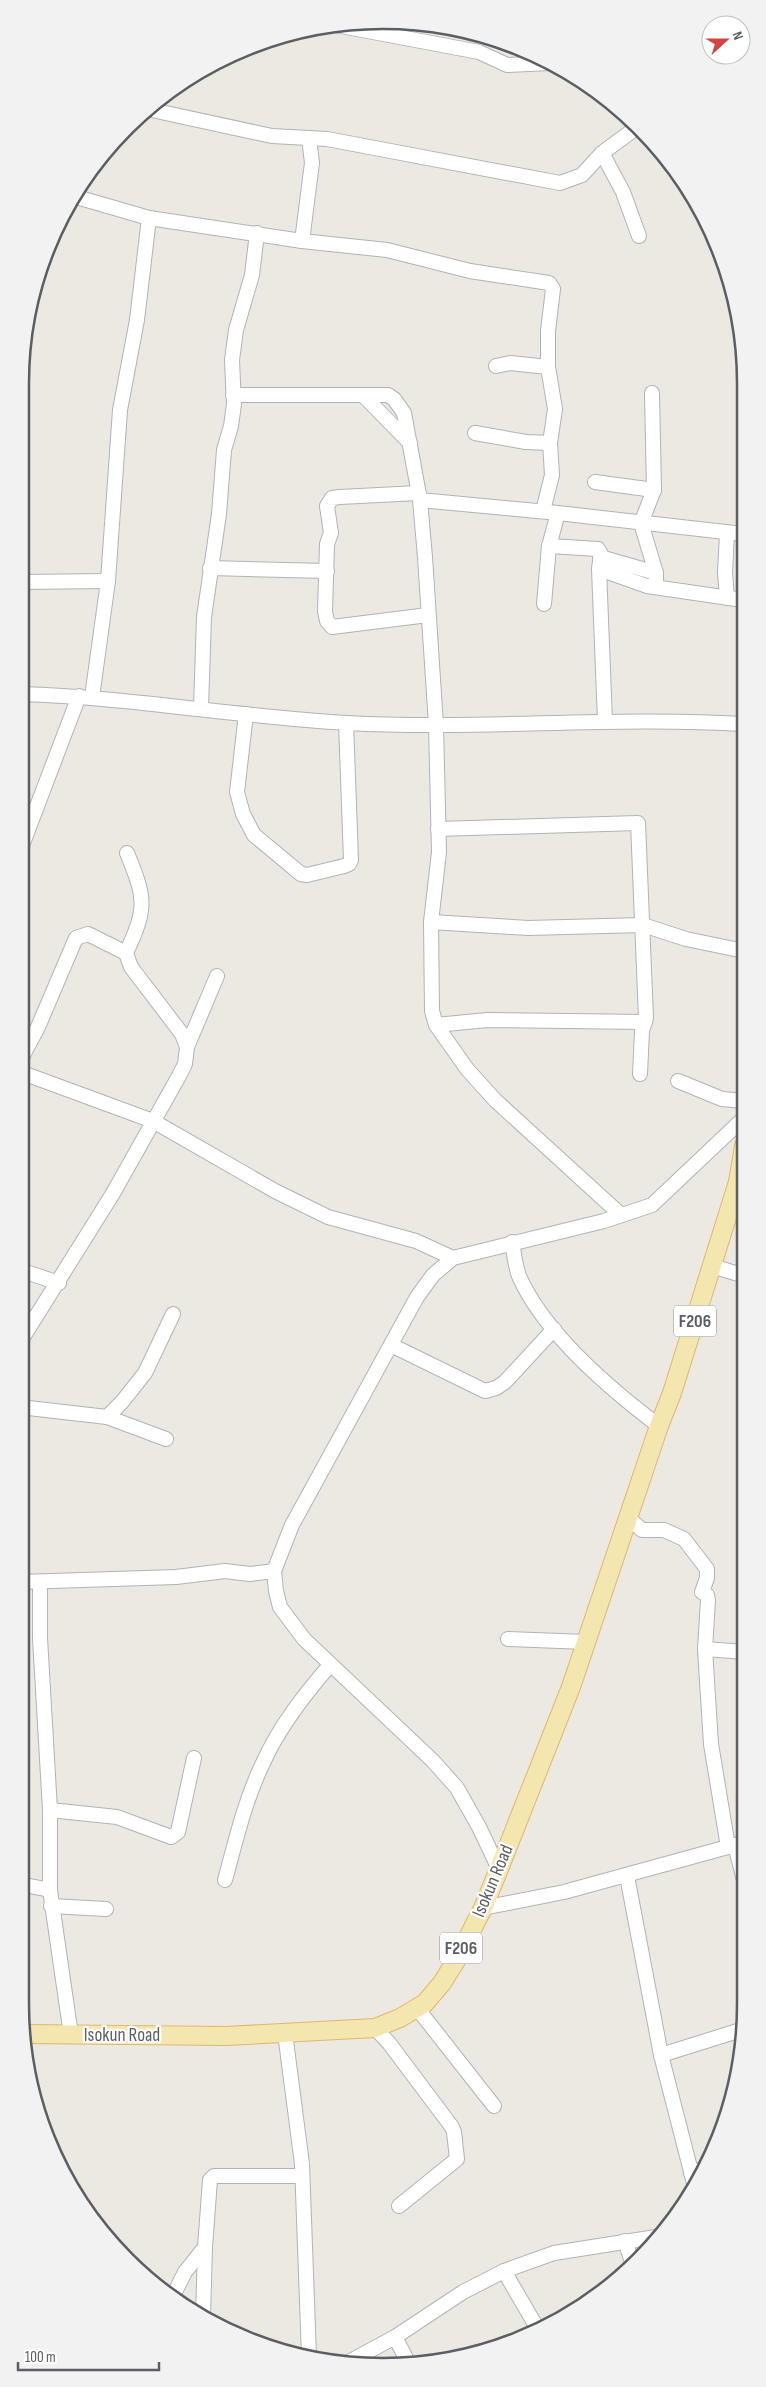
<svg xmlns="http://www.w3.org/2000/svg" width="766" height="2387" font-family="'Sofia Sans Condensed',sans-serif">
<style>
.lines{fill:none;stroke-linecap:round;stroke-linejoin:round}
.minor-casing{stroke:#b0b3b7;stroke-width:16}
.major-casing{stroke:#dfb869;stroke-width:20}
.minor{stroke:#fff;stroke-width:14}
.major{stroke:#f4e6af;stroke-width:18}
.labels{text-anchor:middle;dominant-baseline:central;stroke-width:4.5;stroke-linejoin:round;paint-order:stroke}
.shield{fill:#fff;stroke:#8c8e91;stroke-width:1}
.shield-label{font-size:18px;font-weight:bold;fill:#5b5e62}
.street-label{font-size:19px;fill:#5b5e62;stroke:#fff}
.rim{fill:none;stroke:#5b5e62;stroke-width:2.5}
</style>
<rect width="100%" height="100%" fill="#ece9e3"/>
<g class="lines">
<g class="minor-casing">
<g id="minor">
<path d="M 336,25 L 479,52 L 507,65 L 550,63"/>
<path d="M 147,109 L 272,136 L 327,139 L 560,183 L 582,175 L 602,153 L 636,128"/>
<path d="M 602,153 L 623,192 L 639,236"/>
<path d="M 73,196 L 149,218 L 302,241 L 387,250 L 470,271 L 549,283 L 553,289 L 548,331 L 548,367 L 555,409 L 550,443 L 552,475 L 543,511"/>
<path d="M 302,241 L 312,163 L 309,138"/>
<path d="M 496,366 L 510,363 L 548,367"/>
<path d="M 652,393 L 654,490 L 641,523 L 656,573 L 656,587"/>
<path d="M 233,395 L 388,395 L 394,399 L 404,413 L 420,500 L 425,557 L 436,725 L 439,852 L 431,922 L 432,1011 L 436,1025 L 467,1069 L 495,1100 L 621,1215"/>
<path d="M 363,395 L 410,443"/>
<path d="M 475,433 L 526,442 L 550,443"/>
<path d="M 595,482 L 654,490"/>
<path d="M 418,493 L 340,497 L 332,498 L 327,506 L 331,533 L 327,544 L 325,611 L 327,621 L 332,627 L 428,615"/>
<path d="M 420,500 L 558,513 L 743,534"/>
<path d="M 549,546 L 598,549 L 601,554 L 599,569 L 605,721"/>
<path d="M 600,557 L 656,573"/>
<path d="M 210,568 L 327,571"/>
<path d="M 599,569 L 647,586 L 743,600"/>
<path d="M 20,582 L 108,581"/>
<path d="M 727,598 L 725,573 L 727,533"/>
<path d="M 544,604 L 549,546 L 558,513"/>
<path d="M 20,694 C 130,697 238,717 347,723 C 479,730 612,716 744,724"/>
<path d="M 92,697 L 108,581 L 120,410 L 137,320 L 149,218"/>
<path d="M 201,708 L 204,617 L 219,514 L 224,450 L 231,426 L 234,404 L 232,360 L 236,330 L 252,275 L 257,233"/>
<path d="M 246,714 L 237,792 L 243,814 L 254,835 L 301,874 L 307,875 L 344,866 L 349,864 L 351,860 L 346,723"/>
<path d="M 438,829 L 638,823 L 646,1018 L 642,1031 L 640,1074"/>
<path d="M 20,851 L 79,696"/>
<path d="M 127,853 C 146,899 147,908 126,953 L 131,967 L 182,1034 L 187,1047"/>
<path d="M 431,922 L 528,928 L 643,925 L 686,939 L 744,951"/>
<path d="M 436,1025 L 487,1020 L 645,1022"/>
<path d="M 20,1061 L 38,1027 L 76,938 L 88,934 L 126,953"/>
<path d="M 20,1072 L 153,1121 L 275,1191 L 328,1217 L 416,1241 L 453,1258"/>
<path d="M 678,1081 L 722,1099 L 744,1101"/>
<path d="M 512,1242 C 514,1253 515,1265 519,1276 C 544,1333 610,1389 659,1426"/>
<path d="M 712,1266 L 745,1276"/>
<path d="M 20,1270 L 59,1283"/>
<path d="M 20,1342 L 112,1195 L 179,1076 L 185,1064 L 187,1047 L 217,976"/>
<path d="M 391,1345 L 485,1391 L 496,1388 L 505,1382 L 554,1329"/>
<path d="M 20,1407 L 107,1417 L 166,1439"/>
<path d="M 107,1417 L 122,1402 L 145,1373 L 173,1314"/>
<path d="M 627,1521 L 633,1522 L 642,1530 L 664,1530 L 684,1539 L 707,1569 L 707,1578 L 702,1592 L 707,1595 L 708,1600 L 705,1649 L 711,1744 L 728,1847"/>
<path d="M 20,1582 L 176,1577 L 225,1571 L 250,1574 L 274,1571"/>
<path d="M 40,1583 L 40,1638 L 50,1810 L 50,1890 L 71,2035"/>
<path d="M 508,1639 L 586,1642"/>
<path d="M 705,1649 L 745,1652"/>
<path d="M 50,1810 L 117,1817 L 171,1837 L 178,1832 L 194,1758"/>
<path d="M 735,1845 L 746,1888"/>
<path d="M 499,1869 L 479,1827 L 457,1788 L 433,1761 L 304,1639 L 280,1607 L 276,1591 L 274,1571 L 292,1525 L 417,1297 L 433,1275 L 453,1258 L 604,1221 L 652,1205 L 744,1118"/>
<path d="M 627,1876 L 661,2055 L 695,2187"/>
<path d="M 225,1880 C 236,1840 245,1800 263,1763 C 279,1727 304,1695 330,1665"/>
<path d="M 20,1884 L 50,1890"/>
<path d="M 51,1906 L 106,1909"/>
<path d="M 483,1908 L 564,1892 L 746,1842"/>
<path d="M 417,2008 L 494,2106"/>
<path d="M 375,2028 L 389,2043 L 452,2127 L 454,2132 L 457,2159 L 399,2206"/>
<path d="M 285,2033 L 302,2164 L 309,2356"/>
<path d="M 661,2055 L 744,2029"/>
<path d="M 691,2173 L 705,2168"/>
<path d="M 625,2241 L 632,2262"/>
<path d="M 504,2271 L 539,2331"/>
<path d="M 172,2298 L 185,2272 L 205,2247 L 210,2180 L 214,2176 L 302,2176"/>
<path d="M 203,2318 L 205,2247"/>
<path d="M 395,2337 L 410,2366"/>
<path d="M 345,2364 L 395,2337 L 463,2292 L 504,2271 L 554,2253 L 656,2237"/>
</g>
</g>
<g class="major-casing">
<path id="major" d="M 23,2034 L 226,2036 L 375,2028 L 400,2018 L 425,2003 L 442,1983 L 457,1959 L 483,1908 L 499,1869 L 571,1687 L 659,1426 L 672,1393 L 738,1182 L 744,1146"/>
</g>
<use href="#minor" class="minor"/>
<use href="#major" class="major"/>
</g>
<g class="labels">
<g class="shield">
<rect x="674" y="1305.5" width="42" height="31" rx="4"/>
<rect x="440" y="1932.5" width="42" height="31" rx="4"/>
</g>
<g class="shield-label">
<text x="695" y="1321">F206</text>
<text x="461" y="1948">F206</text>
</g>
<g class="street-label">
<text transform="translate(493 1881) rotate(-67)">Isokun Road</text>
<text x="122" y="2035">Isokun Road</text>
</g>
</g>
<path d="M0 0H766V2387H0ZM383 29H383A354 354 0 0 1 737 383V2004A354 354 0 0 1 383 2358H383A354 354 0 0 1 29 2004V383A354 354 0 0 1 383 29Z" fill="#f2f2f2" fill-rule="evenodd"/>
<path class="rim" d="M383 29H383A354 354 0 0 1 737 383V2004A354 354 0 0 1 383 2358H383A354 354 0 0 1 29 2004V383A354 354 0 0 1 383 29Z"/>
<g transform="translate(726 40) rotate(69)"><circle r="24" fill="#ffffff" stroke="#bdbfc0"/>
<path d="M0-4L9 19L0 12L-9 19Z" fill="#d34542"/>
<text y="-8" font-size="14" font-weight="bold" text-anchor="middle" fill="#5b5e62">N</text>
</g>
<path d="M18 2362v8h141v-8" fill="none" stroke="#5b5e62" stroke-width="2.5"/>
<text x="25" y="2362" font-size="15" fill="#5b5e62" stroke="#ffffff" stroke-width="4" paint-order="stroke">100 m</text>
</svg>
